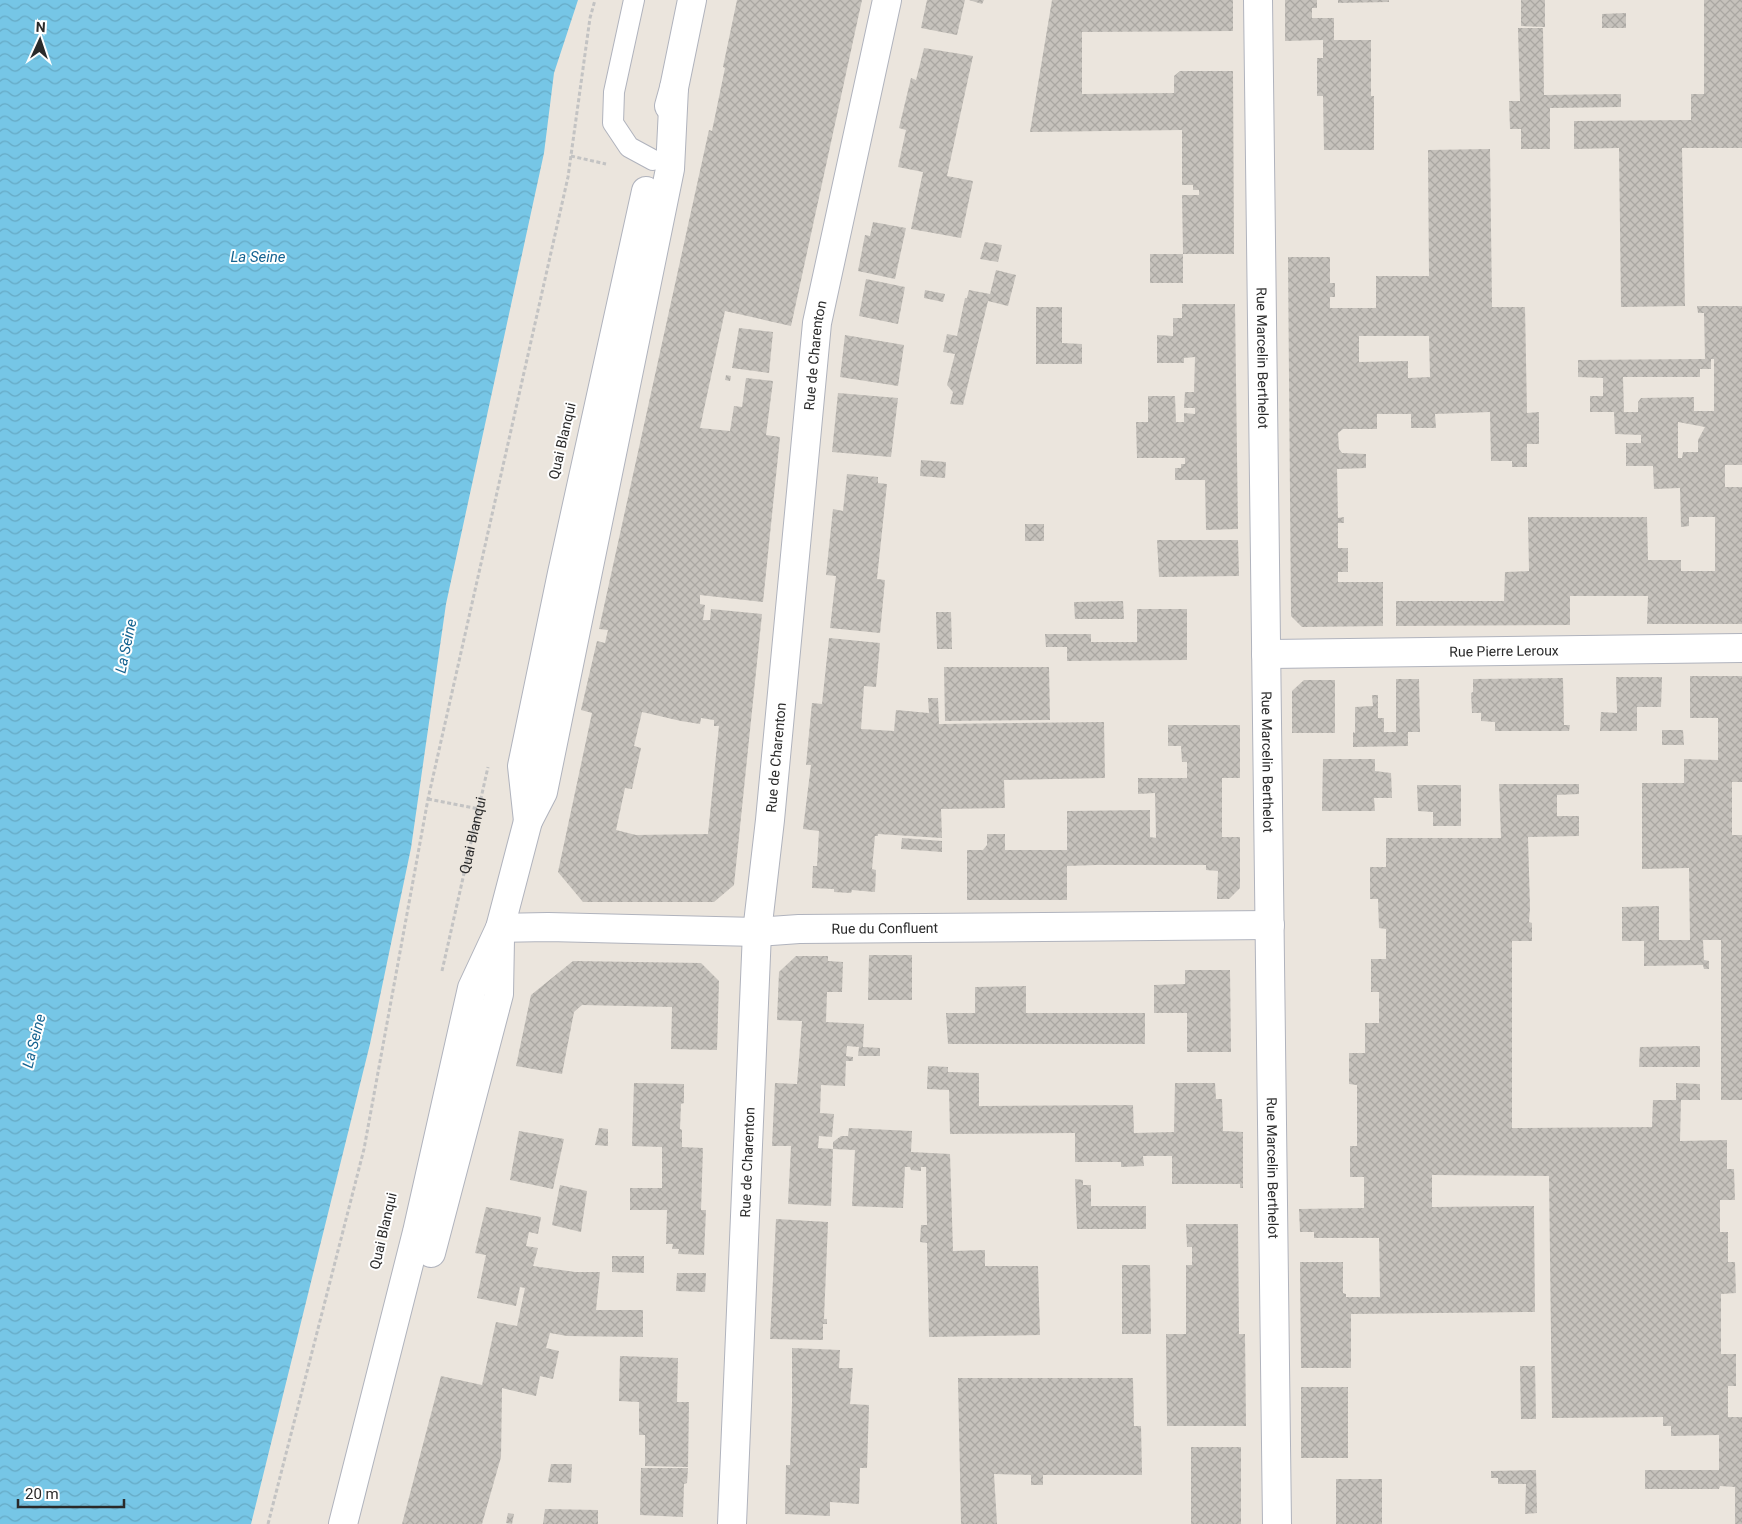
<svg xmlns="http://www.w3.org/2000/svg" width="1742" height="1524" font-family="Roboto,sans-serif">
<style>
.water{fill:url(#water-waves)}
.building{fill:url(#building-cross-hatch);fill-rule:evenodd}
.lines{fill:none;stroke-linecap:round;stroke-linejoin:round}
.service-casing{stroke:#b0b3bd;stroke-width:22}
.minor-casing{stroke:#b0b3bd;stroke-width:30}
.secondary-casing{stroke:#b0b3bd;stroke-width:30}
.path{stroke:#c3c3c3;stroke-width:3;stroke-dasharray:4 2.5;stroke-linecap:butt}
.service{stroke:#fff;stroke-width:20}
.minor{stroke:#fff;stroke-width:28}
.secondary{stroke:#fff;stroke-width:28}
.labels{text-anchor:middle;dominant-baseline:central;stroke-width:4;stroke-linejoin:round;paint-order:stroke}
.street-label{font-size:14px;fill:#2a2a2a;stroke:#fff}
.water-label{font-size:15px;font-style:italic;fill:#166491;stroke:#fff}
</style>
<defs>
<pattern id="water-waves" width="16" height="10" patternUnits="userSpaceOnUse" patternTransform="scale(1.25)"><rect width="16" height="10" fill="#76c6e6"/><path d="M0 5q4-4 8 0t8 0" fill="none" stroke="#66aac5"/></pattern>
<pattern id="building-cross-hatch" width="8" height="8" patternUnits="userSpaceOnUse" patternTransform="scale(1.25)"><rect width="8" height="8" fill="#c6c2bc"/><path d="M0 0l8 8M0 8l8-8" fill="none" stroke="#aaa7a2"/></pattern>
</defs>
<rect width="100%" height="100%" fill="#ebe5dd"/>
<path class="water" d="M 0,0 L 578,0 L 554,73 L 544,153 L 446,604 L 411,848 L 370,1044 L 251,1524 L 0,1524 Z"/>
<g class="building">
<path d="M 737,0 L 862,0 L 791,326 L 725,311 L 700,428 L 730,431 L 734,406 L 742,407 L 746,378 L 773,381 L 766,435 L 780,437 L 763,602 L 700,595 L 700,604 L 705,605 L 703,620 L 710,620 L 711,609 L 762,614 L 734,885 L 714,902 L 583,902 L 558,872 L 592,713 L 581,710 L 597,641 L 605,643 L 608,630 L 599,629 L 709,130 L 712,131 L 725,68 L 723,67 ZM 642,712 L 681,721 L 700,724 L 701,718 L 714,720 L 714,726 L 719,726 L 708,834 L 636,835 L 616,830 L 625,788 L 632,789 L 641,748 L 634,746 Z"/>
<path d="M 927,0 L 965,0 L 957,35 L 921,28 Z"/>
<path d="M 969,0 L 984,0 L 982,4 Z"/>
<path d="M 1052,0 L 1233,0 L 1233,31 L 1082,32 L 1082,94 L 1174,93 L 1174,76 L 1180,71 L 1233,71 L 1234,254 L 1183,254 L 1182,195 L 1199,195 L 1199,190 L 1193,190 L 1193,185 L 1182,185 L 1182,130 L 1030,132 Z"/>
<path d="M 1285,0 L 1317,0 L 1317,8 L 1312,8 L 1312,18 L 1334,18 L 1334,40 L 1371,40 L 1371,96 L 1374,96 L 1374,150 L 1324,150 L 1323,96 L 1317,96 L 1317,58 L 1323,58 L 1323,40 L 1285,41 Z"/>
<path d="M 1338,0 L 1389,0 L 1389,2 L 1338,3 Z"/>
<path d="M 1521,0 L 1545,0 L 1545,27 L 1521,26 Z"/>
<path d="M 1704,0 L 1742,0 L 1742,148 L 1682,148 L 1685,306 L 1621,307 L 1619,148 L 1574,149 L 1574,121 L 1691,120 L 1691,94 L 1704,94 Z"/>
<path d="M 1626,13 L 1626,28 L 1602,28 L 1602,14 Z"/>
<path d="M 1518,28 L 1543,28 L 1544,95 L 1621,94 L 1621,107 L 1550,108 L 1550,149 L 1521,149 L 1521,129 L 1510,129 L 1509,101 L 1520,101 Z"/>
<path d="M 924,48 L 973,56 L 947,176 L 973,181 L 961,238 L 911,229 L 923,172 L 898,167 L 906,130 L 899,128 L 911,78 L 916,80 Z"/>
<path d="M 1490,149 L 1492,307 L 1525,307 L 1527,413 L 1539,412 L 1539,444 L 1527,444 L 1527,467 L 1512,467 L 1512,461 L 1491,461 L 1490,412 L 1435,414 L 1436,428 L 1411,428 L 1411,414 L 1377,414 L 1377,429 L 1343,429 L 1338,433 L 1339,449 L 1342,453 L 1366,454 L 1366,468 L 1337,469 L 1338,518 L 1344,517 L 1344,523 L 1338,523 L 1338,548 L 1348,548 L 1348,572 L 1338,572 L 1338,582 L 1383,582 L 1383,626 L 1302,627 L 1291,616 L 1288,257 L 1330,257 L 1330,283 L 1335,283 L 1335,297 L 1330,297 L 1330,308 L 1376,308 L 1376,276 L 1429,276 L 1428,150 ZM 1359,336 L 1429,336 L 1430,377 L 1408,378 L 1408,361 L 1359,362 Z"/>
<path d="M 873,222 L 906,228 L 895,279 L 858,271 L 865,235 L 870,236 Z"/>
<path d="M 985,242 L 1002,245 L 998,262 L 980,259 Z"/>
<rect x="1150" y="254" width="33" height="29"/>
<path d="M 996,270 L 1016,275 L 1008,306 L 988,301 L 963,405 L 950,404 L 953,392 L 947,385 L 955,354 L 943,352 L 947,334 L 957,336 L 965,298 L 967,298 L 969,290 L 990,294 Z"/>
<path d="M 866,279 L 905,287 L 898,324 L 859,316 Z"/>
<path d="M 925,290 L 945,294 L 943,302 L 924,298 Z"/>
<path d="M 1182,304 L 1235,304 L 1238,529 L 1206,530 L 1205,480 L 1175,480 L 1175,468 L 1181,468 L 1181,464 L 1185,464 L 1185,458 L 1137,458 L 1136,422 L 1148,422 L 1148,396 L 1175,396 L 1176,422 L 1184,422 L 1184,413 L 1195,414 L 1195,408 L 1184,408 L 1185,392 L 1194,392 L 1195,357 L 1184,358 L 1184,363 L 1157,363 L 1157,335 L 1173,336 L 1173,318 L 1182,318 Z"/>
<path d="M 1697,306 L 1742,306 L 1742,465 L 1725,465 L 1725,487 L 1742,487 L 1742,624 L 1647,624 L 1648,596 L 1570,596 L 1570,625 L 1396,626 L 1396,601 L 1504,601 L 1505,572 L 1529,571 L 1528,517 L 1647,517 L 1648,560 L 1681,560 L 1681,571 L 1715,571 L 1715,517 L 1689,517 L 1689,526 L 1681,527 L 1680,488 L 1654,489 L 1653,466 L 1626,466 L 1626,443 L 1641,443 L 1641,435 L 1615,434 L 1614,412 L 1590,412 L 1590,396 L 1603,396 L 1603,378 L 1578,377 L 1578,360 L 1705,359 L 1704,313 L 1698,313 ZM 1711,359 L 1714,359 L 1714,411 L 1694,411 L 1694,397 L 1641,398 L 1638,402 L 1638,412 L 1624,412 L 1623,377 L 1700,377 L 1700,369 L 1711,369 ZM 1678,422 L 1705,427 L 1698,440 L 1698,452 L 1683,452 L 1682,458 L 1678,458 Z"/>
<path d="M 1036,307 L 1062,307 L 1062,343 L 1082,344 L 1082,364 L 1036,364 Z"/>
<path d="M 739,328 L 773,332 L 769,373 L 732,368 Z"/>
<path d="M 845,335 L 904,345 L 898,386 L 840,377 Z"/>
<path d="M 726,375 L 731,376 L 730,381 L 725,380 Z"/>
<path d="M 838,393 L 898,398 L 891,457 L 832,452 Z"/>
<path d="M 921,460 L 946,462 L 945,478 L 920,476 Z"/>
<path d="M 847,474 L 878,477 L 878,483 L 887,484 L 877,579 L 885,580 L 880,633 L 830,628 L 836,576 L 826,575 L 833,509 L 843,511 Z"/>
<rect x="1025" y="524" width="19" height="17"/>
<path d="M 1157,540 L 1238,540 L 1239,576 L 1159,577 Z"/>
<path d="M 1123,601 L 1124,619 L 1075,619 L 1074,602 Z"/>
<path d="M 1137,609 L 1187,609 L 1187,660 L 1067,661 L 1067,647 L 1046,647 L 1045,634 L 1091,634 L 1091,642 L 1137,642 Z"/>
<path d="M 936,612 L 951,612 L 952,649 L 937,649 Z"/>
<path d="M 829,638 L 880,643 L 876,687 L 864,686 L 861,729 L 894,731 L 896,710 L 929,713 L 928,698 L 938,698 L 939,724 L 1104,722 L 1105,778 L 1004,780 L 1005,808 L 941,809 L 942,838 L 878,834 L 878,836 L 875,836 L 872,869 L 876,870 L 875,892 L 852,890 L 851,893 L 834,892 L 834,889 L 812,888 L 813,866 L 817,866 L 819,831 L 803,829 L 811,765 L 806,765 L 812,703 L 822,704 Z"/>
<path d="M 944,667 L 1049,667 L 1050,720 L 945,721 Z"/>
<path d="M 1690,676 L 1742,676 L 1742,782 L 1732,782 L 1732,835 L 1742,835 L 1742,1100 L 1721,1100 L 1721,940 L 1703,940 L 1704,960 L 1709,961 L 1709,969 L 1704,969 L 1703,965 L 1644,966 L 1644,941 L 1622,941 L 1622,907 L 1659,906 L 1659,940 L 1690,940 L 1689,868 L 1642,869 L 1642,783 L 1684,783 L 1684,759 L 1718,760 L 1718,718 L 1690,718 Z"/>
<path d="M 1616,677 L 1662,677 L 1661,707 L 1637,707 L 1637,731 L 1600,731 L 1601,712 L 1617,713 Z"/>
<path d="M 1563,678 L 1564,725 L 1570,725 L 1569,731 L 1495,731 L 1495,722 L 1481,721 L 1481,713 L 1472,713 L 1471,693 L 1473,692 L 1473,679 Z"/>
<path d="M 1396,679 L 1419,679 L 1420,732 L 1408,732 L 1408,746 L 1353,747 L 1353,732 L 1355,733 L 1355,707 L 1373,706 L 1372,695 L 1378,695 L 1378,718 L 1384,718 L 1384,732 L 1396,732 Z"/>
<path d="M 1304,680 L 1335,680 L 1335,733 L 1292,733 L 1292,691 Z"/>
<path d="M 1168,725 L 1240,725 L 1240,778 L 1222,778 L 1222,837 L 1240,837 L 1240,888 L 1229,899 L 1217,899 L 1218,871 L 1206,870 L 1206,865 L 1096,865 L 1067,866 L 1067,900 L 967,900 L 967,850 L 983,850 L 987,845 L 987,834 L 1005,834 L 1005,850 L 1067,850 L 1067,811 L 1150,810 L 1150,837 L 1156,838 L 1155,793 L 1138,794 L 1138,778 L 1187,778 L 1187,762 L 1182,762 L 1181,746 L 1168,746 Z"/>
<path d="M 1662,730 L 1683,730 L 1684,745 L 1662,745 Z"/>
<path d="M 1323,759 L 1375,759 L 1375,771 L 1391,773 L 1392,798 L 1374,798 L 1375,811 L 1322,811 Z"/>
<path d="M 1499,784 L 1579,784 L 1579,794 L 1557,795 L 1557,816 L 1579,816 L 1579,836 L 1528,837 L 1530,908 L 1529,922 L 1532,923 L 1532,941 L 1512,941 L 1512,1128 L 1652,1127 L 1653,1100 L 1676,1100 L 1676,1083 L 1700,1084 L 1700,1100 L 1681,1100 L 1680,1141 L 1727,1140 L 1727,1169 L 1734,1169 L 1735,1200 L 1720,1200 L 1720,1232 L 1728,1232 L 1728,1262 L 1735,1262 L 1736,1293 L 1721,1294 L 1721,1354 L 1736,1354 L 1736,1386 L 1728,1386 L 1728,1417 L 1742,1417 L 1742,1524 L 1735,1524 L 1735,1487 L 1720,1486 L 1719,1489 L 1645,1489 L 1645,1470 L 1719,1470 L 1719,1435 L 1671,1436 L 1671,1426 L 1663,1426 L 1663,1417 L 1552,1418 L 1549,1176 L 1432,1175 L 1432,1207 L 1534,1206 L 1535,1312 L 1351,1314 L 1351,1368 L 1301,1368 L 1300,1262 L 1343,1262 L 1343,1293 L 1346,1294 L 1346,1297 L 1380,1297 L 1379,1238 L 1314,1238 L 1314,1232 L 1300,1232 L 1299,1209 L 1364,1208 L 1364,1177 L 1350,1177 L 1350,1146 L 1357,1146 L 1357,1085 L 1349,1084 L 1349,1053 L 1365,1053 L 1365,1023 L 1379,1023 L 1379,992 L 1371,992 L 1371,959 L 1386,959 L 1386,929 L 1379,928 L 1378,899 L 1370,899 L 1370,867 L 1386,867 L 1386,838 L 1501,838 Z"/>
<path d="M 1417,785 L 1461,785 L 1461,826 L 1433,826 L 1433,812 L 1418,811 Z"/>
<path d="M 902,838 L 942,841 L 942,852 L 901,849 Z"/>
<path d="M 869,955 L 912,955 L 912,1000 L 868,1000 Z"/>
<path d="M 796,956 L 828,956 L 828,961 L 843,962 L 842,992 L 827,992 L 826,1022 L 864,1024 L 863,1047 L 880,1048 L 880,1056 L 858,1056 L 859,1047 L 847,1046 L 846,1056 L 853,1057 L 853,1061 L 846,1061 L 845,1086 L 821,1085 L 820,1113 L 834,1114 L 832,1137 L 819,1136 L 818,1148 L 833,1149 L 831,1206 L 788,1204 L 791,1146 L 772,1146 L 775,1083 L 797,1084 L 802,1021 L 777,1020 L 779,972 Z"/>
<path d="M 573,961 L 701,963 L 719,981 L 717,1050 L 671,1049 L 672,1007 L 582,1005 L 574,1012 L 562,1074 L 516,1066 L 531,995 Z"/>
<path d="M 1185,970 L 1230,970 L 1231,1052 L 1187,1052 L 1187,1013 L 1154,1013 L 1154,985 L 1185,984 Z"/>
<path d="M 1026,986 L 1026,1013 L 1145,1013 L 1145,1044 L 948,1044 L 946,1013 L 975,1013 L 975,987 Z"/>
<path d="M 1700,1046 L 1700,1067 L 1639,1067 L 1640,1047 Z"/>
<path d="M 928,1066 L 948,1067 L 948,1072 L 979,1073 L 979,1106 L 1133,1105 L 1134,1133 L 1174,1132 L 1175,1083 L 1215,1083 L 1216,1099 L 1222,1099 L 1223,1131 L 1243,1132 L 1243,1188 L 1240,1188 L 1240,1184 L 1172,1184 L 1172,1156 L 1143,1156 L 1144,1166 L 1121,1167 L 1121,1162 L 1075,1162 L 1075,1133 L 950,1134 L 949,1090 L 927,1089 Z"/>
<path d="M 634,1083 L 684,1084 L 684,1103 L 681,1104 L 680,1129 L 682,1130 L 682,1147 L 703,1148 L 701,1210 L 706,1210 L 704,1255 L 678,1254 L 679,1249 L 672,1249 L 673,1244 L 666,1244 L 667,1210 L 630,1210 L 630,1188 L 662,1188 L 662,1147 L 632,1146 Z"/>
<path d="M 599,1128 L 608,1129 L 608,1146 L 595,1145 Z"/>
<path d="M 849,1128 L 912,1131 L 911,1152 L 950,1154 L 953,1251 L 985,1250 L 985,1266 L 1038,1266 L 1040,1335 L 929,1337 L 927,1243 L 920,1242 L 921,1225 L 927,1225 L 926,1167 L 921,1167 L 921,1171 L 911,1170 L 910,1167 L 905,1167 L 903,1208 L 852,1206 L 855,1150 L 833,1149 L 833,1142 L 841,1136 L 848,1136 Z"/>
<path d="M 519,1131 L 564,1139 L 553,1189 L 510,1180 Z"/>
<path d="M 1075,1179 L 1083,1180 L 1083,1185 L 1091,1185 L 1091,1206 L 1146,1206 L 1146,1229 L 1077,1229 Z"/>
<path d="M 560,1185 L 587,1191 L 581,1232 L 552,1225 Z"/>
<path d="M 486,1207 L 541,1217 L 538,1234 L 529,1232 L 526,1246 L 538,1248 L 533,1266 L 575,1272 L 600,1272 L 596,1310 L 643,1310 L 643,1337 L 567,1336 L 550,1333 L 546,1348 L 559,1351 L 553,1379 L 540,1376 L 536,1396 L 502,1388 L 501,1457 L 482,1524 L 402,1524 L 441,1376 L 482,1385 L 496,1322 L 517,1326 L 525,1288 L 520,1287 L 516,1306 L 477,1298 L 486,1255 L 475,1253 Z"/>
<path d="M 776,1219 L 828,1222 L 824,1319 L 827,1319 L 827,1324 L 823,1324 L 823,1340 L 770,1339 Z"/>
<path d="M 1186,1224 L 1238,1224 L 1239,1334 L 1245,1334 L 1246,1426 L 1167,1426 L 1166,1334 L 1186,1334 L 1186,1265 L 1192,1265 L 1192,1247 L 1187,1247 Z"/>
<path d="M 612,1256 L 644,1256 L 644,1273 L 612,1272 Z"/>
<path d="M 1122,1265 L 1150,1265 L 1151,1334 L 1122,1334 Z"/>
<path d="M 677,1273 L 706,1273 L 705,1292 L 676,1291 Z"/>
<path d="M 792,1348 L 840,1350 L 839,1368 L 853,1368 L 850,1404 L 869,1405 L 867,1468 L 860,1468 L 859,1504 L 830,1502 L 830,1516 L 785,1514 L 786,1465 L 790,1465 L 792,1403 Z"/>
<path d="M 620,1356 L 678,1358 L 677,1402 L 689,1402 L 688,1467 L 645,1466 L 645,1435 L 639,1435 L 639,1402 L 619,1401 Z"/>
<path d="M 1520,1366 L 1535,1366 L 1536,1419 L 1521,1419 Z"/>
<path d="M 958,1378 L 1133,1378 L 1134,1426 L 1141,1426 L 1142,1475 L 1043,1475 L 1043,1485 L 1031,1485 L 1031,1475 L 994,1474 L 997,1524 L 961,1524 Z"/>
<rect x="1301" y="1387" width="47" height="71"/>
<rect x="1191" y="1447" width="50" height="77"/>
<path d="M 551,1464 L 572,1464 L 571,1483 L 548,1482 Z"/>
<path d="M 641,1468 L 688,1468 L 687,1483 L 684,1484 L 683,1517 L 640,1515 Z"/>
<path d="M 1536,1470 L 1537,1513 L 1525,1514 L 1526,1484 L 1498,1484 L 1498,1478 L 1491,1478 L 1491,1471 Z"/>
<rect x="1336" y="1479" width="46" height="45"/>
<path d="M 545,1509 L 598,1510 L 598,1524 L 543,1524 Z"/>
<path d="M 508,1513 L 514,1514 L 512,1524 L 506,1523 Z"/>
</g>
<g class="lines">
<g class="service-casing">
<path id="service" d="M 634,0 L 614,92 L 613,123 L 629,147 L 653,160"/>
</g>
<g class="minor-casing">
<g id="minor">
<path id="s2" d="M 1258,0 L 1277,1524"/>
<path id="s3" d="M 1266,654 L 1742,648"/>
<path id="s4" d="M 500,928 L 548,927 L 757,932 L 799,929 L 1270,925"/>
<path id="s5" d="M 732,1524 L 757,932 L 770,820 L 817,323 L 887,0"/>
</g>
</g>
<g class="secondary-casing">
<g id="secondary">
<path d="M 669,106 L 674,88 L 692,0"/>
<path d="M 528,821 L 522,766 L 562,573 L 646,191"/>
<path d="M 431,1253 L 499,994 L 500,939"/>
<path d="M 343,1524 L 417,1232 L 472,988 L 500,928 L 528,821 L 543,792 L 670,169 L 674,88"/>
</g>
</g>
<g class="path">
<path d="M 571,156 L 606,164"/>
<path d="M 428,799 L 479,809"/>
<path id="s1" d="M 442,971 L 488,767"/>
<path d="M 268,1524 L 364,1149 L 428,799 L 568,177 L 590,18 L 595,0"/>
</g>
<use href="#service" class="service"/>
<use href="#minor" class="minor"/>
<use href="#secondary" class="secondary"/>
</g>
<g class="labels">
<g class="street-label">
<text stroke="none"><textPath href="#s5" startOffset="1172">Rue de Charenton</textPath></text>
<text stroke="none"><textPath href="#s2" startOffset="358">Rue Marcelin Berthelot</textPath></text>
<text transform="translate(562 441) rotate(-77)">Quai Blanqui</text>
<text stroke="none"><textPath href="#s3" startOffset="238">Rue Pierre Leroux</textPath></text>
<text stroke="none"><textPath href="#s5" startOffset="768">Rue de Charenton</textPath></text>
<text stroke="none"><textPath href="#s2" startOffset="762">Rue Marcelin Berthelot</textPath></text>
<text stroke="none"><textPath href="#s1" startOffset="139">Quai Blanqui</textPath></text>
<text stroke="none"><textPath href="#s4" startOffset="385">Rue du Confluent</textPath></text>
<text stroke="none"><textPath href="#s5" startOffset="362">Rue de Charenton</textPath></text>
<text stroke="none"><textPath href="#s2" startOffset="1168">Rue Marcelin Berthelot</textPath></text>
<text transform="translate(383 1231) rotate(-77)">Quai Blanqui</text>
</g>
<g class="water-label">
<text x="258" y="257">La Seine</text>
<text transform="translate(126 646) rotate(-78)">La Seine</text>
<text transform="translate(34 1041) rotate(-76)">La Seine</text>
</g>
</g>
<g transform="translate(40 40) rotate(3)" stroke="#ffffff" stroke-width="4" paint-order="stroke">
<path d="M0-4L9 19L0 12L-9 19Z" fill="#2a2a2a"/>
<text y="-8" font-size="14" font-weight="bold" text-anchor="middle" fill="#2a2a2a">N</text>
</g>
<path d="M18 1499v8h106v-8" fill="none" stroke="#2a2a2a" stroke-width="2.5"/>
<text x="25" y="1499" font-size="15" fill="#2a2a2a" stroke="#ffffff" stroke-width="4" paint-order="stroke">20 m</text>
</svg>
